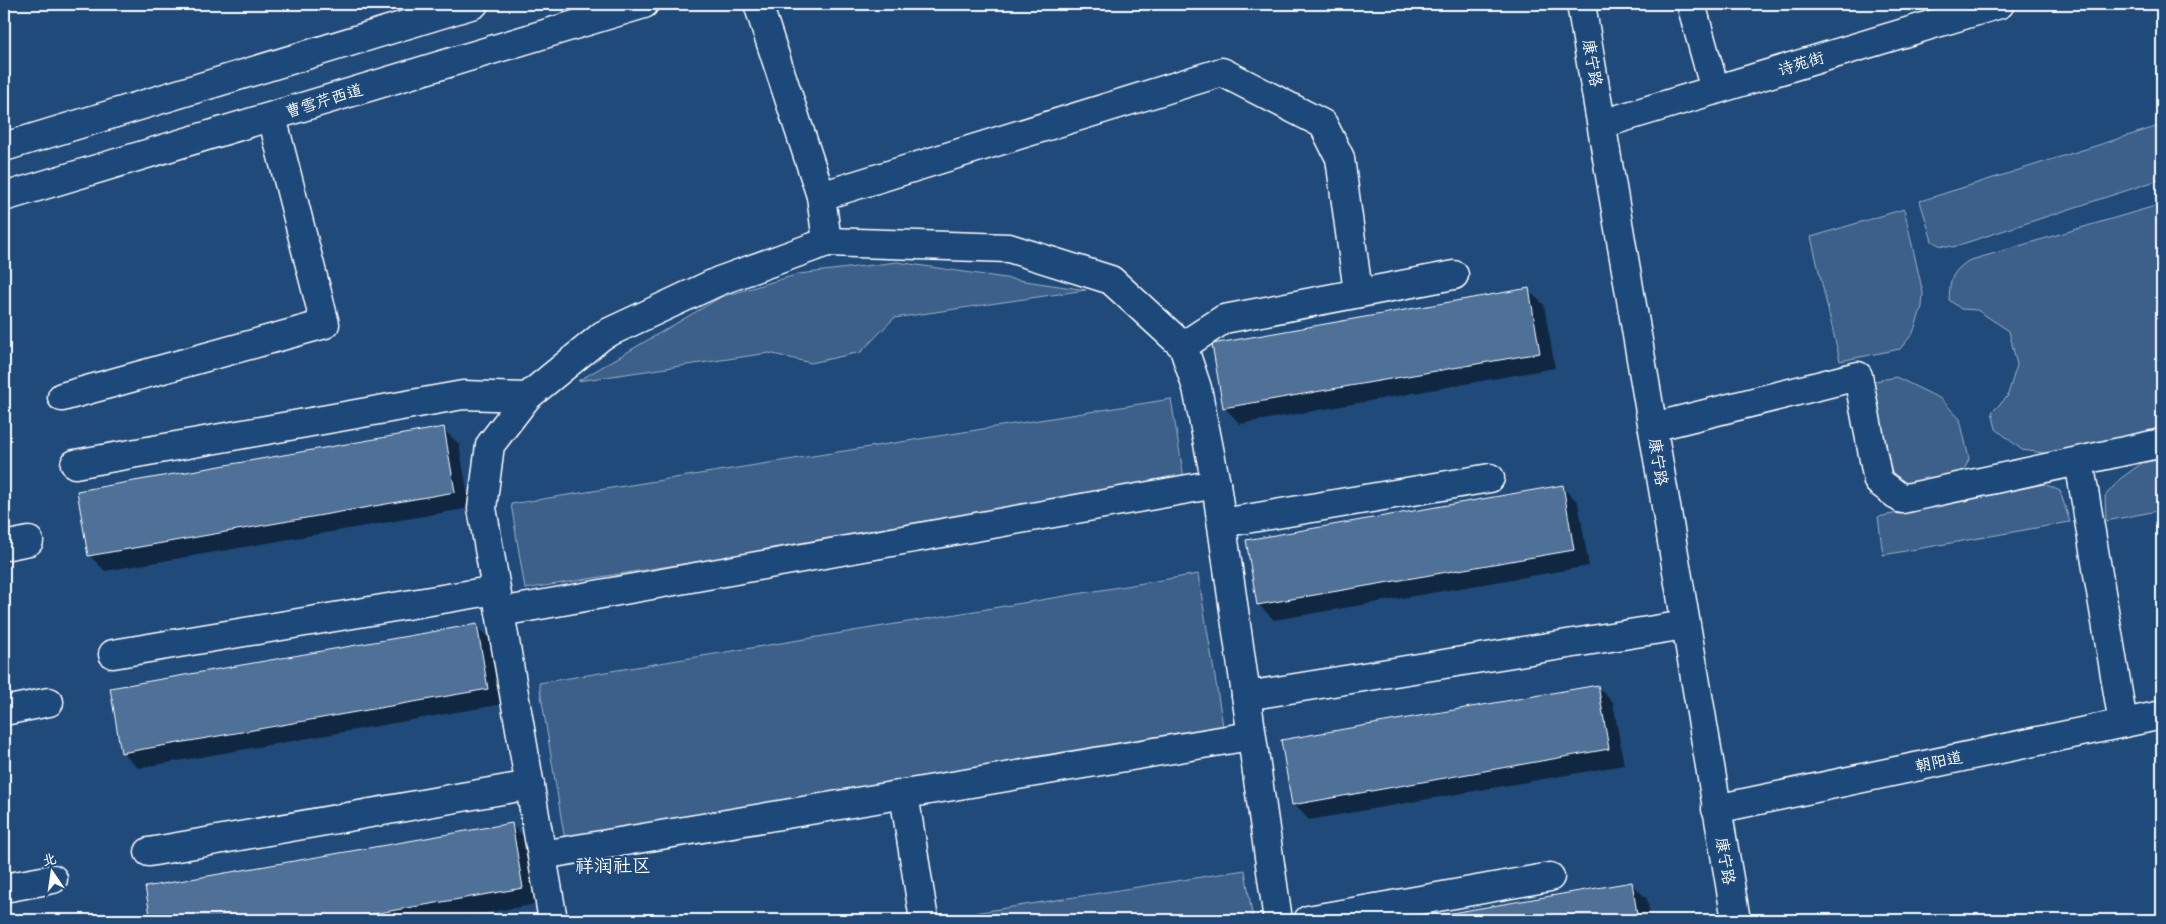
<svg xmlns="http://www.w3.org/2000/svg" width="2166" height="924" font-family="'Comic Neue','LXGW WenKai TC',sans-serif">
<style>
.green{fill:#3c618b;stroke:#9eb0c5}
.shadow{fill:#0007}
.building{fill:#507197;stroke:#fff}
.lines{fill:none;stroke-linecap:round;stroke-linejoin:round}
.minor-casing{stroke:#fff;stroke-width:31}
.major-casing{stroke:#fff;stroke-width:31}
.minor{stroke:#1f4a7a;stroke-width:28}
.major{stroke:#1f4a7a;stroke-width:28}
.labels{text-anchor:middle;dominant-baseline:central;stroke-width:4.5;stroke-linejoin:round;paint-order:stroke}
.street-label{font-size:16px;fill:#fff;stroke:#1f4a7a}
.quarter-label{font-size:19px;fill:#fff;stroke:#1f4a7a}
</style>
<rect width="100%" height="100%" fill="#1f4a7a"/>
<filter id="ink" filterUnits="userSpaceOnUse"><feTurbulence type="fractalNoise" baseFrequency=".02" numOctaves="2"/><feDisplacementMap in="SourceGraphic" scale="10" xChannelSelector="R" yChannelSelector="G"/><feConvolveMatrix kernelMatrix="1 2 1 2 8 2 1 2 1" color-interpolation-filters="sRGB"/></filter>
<g filter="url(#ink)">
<g class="green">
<path d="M 2162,125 L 2162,179 L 1953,247 L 1939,245 L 1932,241 L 1920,201 Z"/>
<path d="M 2162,204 L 2162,435 L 2065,456 L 2022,450 L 1996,429 L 1992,412 L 2007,397 L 2017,365 L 2009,331 L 1977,310 L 1961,309 L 1949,300 C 1950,279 1951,273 1968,261 Z"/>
<path d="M 1904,209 L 1923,293 L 1922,307 L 1913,333 L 1900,349 L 1840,361 L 1811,237 Z"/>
<path d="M 897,262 L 1086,290 L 894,318 L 861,352 L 811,363 L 769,353 L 578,381 L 721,297 L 799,274 Z"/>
<path d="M 1896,377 L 1941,399 L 1960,419 L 1969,459 L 1962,475 L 1870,496 L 1849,386 Z"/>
<path d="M 1171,399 L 1185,484 L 525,589 L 511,504 Z"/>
<path d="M 2162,459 L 2162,510 L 2106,521 L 2105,496 L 2120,479 L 2142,463 Z"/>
<path d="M 2042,483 L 2060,491 L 2070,522 L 1883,555 L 1878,517 Z"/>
<path d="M 1198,574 L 1224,732 L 565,841 L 539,683 Z"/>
<path d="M 1245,870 L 1253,920 L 930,920 Z"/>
</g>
<g class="shadow">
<path d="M 1528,290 L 1544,305 L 1555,368 L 1240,424 L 1225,408 L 1214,345 Z"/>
<path d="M 443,429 L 459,444 L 470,508 L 105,571 L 89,555 Z"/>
<path d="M 1562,487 L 1578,502 L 1589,566 L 1274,620 L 1258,604 Z"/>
<path d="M 476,626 L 492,641 L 503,704 L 138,768 L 122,752 Z"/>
<path d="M 1597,686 L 1613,702 L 1624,765 L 1309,820 L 1294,804 Z"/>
<path d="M 512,825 L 527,840 L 538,904 L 442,920 L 152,920 L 147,888 Z"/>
<path d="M 1631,883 L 1647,899 L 1651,920 L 1418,920 Z"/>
</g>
<g class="building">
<path d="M 1529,288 L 1540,353 L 1223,408 L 1212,344 Z"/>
<path d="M 444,427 L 455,492 L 88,556 L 77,491 Z"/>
<path d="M 1563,485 L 1574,550 L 1257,605 L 1246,540 Z"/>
<path d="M 477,624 L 488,689 L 121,753 L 110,688 Z"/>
<path d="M 1598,685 L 1609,749 L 1292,805 L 1281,740 Z"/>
<path d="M 512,823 L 523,888 L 338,920 L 151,920 L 145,887 Z"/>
<path d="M 1632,882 L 1638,920 L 1411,920 Z"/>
</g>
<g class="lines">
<g class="minor-casing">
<g id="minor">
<path d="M 1691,4 L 1715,90"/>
<path d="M 1602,124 L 2000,4"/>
<path d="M 821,196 L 1222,72 L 1323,124 L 1340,158 L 1358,292"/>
<path d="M 827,242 L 1009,248 L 1111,280 L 1183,346 L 1197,388 L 1216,484 L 1278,920"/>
<path d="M 1183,346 L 1224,319 L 1454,275"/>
<path d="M 62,397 L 325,324 L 272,117"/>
<path d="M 1653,427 L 1858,376 L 1878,481 L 1902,499 L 2162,443"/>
<path d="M 2079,461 L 2123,723"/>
<path d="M 75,464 L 463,395 L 527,397"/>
<path d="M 1222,523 L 1490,478"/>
<path d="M 4,546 L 29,541"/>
<path d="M 501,612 L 1216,484"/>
<path d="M 113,654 L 496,590"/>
<path d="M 1246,696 L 1685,625"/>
<path d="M 4,711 L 49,702"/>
<path d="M 904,794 L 924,920"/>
<path d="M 1716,809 L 2162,715"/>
<path d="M 149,852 L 530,785"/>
<path d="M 542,855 L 1250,736"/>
<path d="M 4,888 L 53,879"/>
<path d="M 553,920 L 482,508 L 490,445 L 527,397 L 603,335 L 719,281 L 827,242 L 821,196 L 758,4"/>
<path d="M 1308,920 L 1550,877"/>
</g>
</g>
<g class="major-casing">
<g id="major">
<path d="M 1581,4 L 1736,920"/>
<path d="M 4,147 L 474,4"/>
<path d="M 4,197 L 644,4"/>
</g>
</g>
<use href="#minor" class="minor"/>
<use href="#major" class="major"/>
</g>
</g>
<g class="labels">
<g class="street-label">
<text transform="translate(1592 63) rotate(80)">康宁路</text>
<text transform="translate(1801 64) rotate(-17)">诗苑街</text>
<text transform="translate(324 101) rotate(-17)">曹雪芹西道</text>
<text transform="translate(1658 462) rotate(81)">康宁路</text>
<text transform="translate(1939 762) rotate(-12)">朝阳道</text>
<text transform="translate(1725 861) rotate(80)">康宁路</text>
</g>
<g class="quarter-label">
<text x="613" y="866">祥润社区</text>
</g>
</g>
<rect width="2166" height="924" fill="none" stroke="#1f4a7a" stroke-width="20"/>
<rect x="10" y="10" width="2146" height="904" fill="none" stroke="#fff" stroke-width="2" filter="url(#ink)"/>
<g transform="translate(52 872) rotate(347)" stroke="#1f4a7a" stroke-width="4" paint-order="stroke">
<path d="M0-4L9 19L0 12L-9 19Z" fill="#ffffff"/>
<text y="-8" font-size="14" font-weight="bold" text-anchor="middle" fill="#ffffff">北</text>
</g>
</svg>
